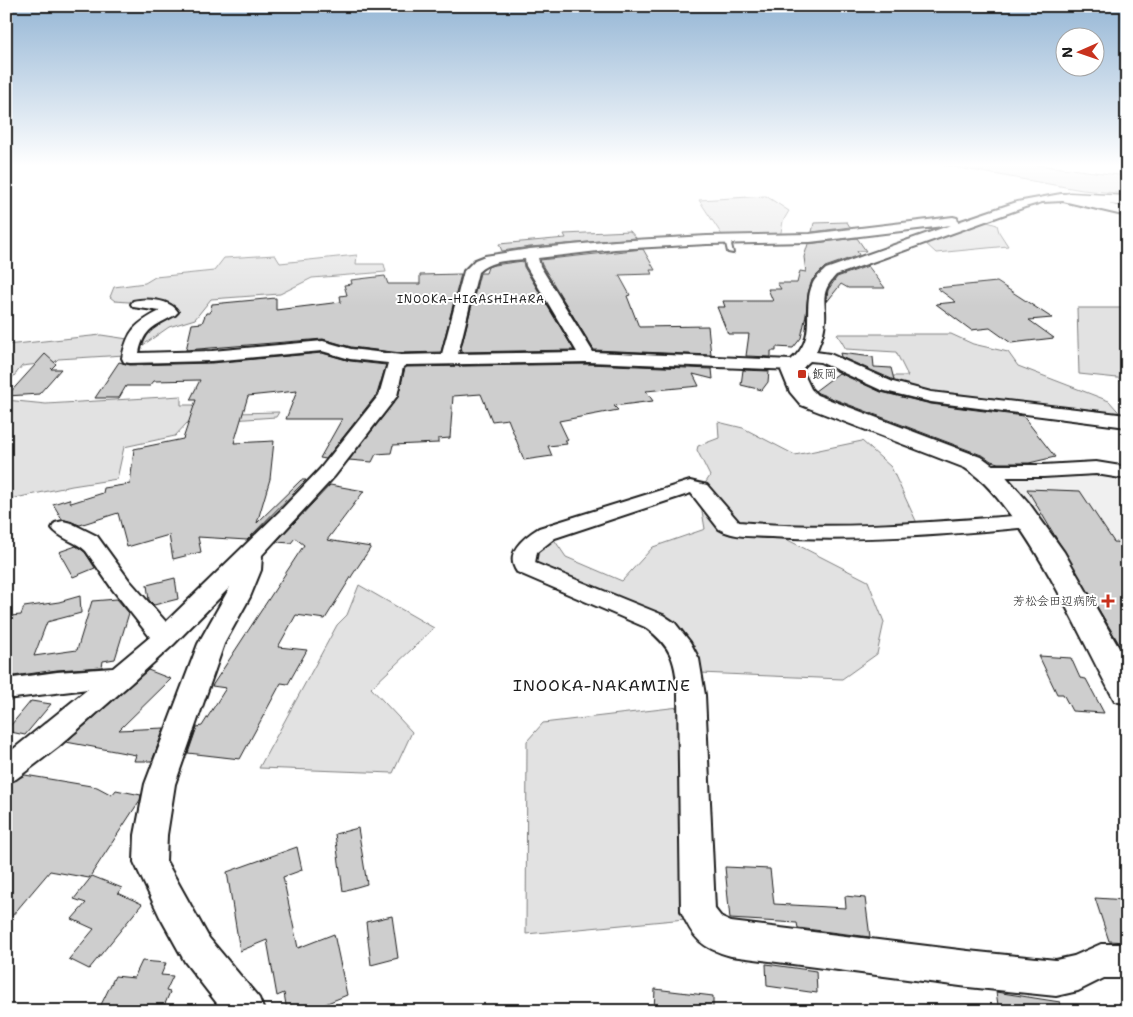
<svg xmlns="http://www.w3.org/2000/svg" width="1133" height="1017" font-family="'Shantell Sans','Klee One',sans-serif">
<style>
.built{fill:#f0f0f0}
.green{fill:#e2e2e2;stroke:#7f7f7f}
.building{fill:#cecece;stroke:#1c1c1c}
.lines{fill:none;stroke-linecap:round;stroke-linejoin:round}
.service-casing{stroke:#1c1c1c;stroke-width:4}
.minor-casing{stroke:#1c1c1c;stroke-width:4}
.tertiary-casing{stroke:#1c1c1c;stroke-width:4}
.secondary-casing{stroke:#1c1c1c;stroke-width:3}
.service{fill:#fff;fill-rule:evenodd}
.minor{fill:#fff;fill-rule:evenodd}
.tertiary{fill:#fff;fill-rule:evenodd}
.secondary{fill:#fff;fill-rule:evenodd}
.poi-dot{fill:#c8321e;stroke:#fff;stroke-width:2}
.labels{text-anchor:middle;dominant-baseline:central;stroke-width:4;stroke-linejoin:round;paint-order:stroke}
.far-neighbourhood-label{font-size:11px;letter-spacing:1px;fill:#1c1c1c;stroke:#fff}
.poi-label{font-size:12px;fill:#1c1c1c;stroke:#fff;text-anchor:start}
.near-neighbourhood-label{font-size:16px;letter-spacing:1px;fill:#1c1c1c;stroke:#fff}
</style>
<rect width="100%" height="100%" fill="#fff"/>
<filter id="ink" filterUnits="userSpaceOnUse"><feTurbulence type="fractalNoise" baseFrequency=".02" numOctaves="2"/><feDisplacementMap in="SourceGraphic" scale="10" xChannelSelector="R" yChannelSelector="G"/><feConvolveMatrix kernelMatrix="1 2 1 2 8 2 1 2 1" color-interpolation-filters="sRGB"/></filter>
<g filter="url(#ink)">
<path class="built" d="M 1098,472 L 1127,475 L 1127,645 L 1113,644 L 1010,481 L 1015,477 L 1033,479 L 1046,475 Z"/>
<g class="green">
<path d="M 938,164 L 1029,164 L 1127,176 L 1127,194 L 1082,190 Z"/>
<path d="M 766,196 L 789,211 L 783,221 L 780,238 L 718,239 L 722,235 L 699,200 Z"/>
<path d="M 984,221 L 997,225 L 999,232 L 1008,246 L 936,253 L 924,242 Z"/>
<path d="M 275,255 L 280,263 L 357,255 L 356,264 L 384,264 L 386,272 L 312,278 L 280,294 L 211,299 L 195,319 L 169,327 L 136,350 L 137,338 L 168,305 L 115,301 L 110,297 L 114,287 L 145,283 L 155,277 L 214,271 L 224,258 Z"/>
<path d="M 1077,308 L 1127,308 L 1127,379 L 1079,374 Z"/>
<path d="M 837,334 L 951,334 L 973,344 L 1008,352 L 1018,366 L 1109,401 L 1124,418 L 911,390 L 874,376 L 908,376 L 896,352 L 846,349 Z"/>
<path d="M 101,335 L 128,339 L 125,355 L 58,359 L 55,362 L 22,366 L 6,386 L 6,345 Z"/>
<path d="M 181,396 L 181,405 L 200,405 L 192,414 L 279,412 L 276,417 L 187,423 L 175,436 L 124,447 L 117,479 L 72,486 L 6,500 L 6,400 L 46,404 Z"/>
<path d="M 718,422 L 743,428 L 795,455 L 862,441 L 891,467 L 917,523 L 821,529 L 734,522 L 704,485 L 710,476 L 697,450 L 698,446 L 719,438 Z"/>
<path d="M 701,505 L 723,532 L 730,535 L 786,539 L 868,581 L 884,622 L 877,654 L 842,679 L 700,673 L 680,630 L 535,563 L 535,552 L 551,535 L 566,557 L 622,581 L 653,547 L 705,529 Z"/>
<path d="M 359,585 L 434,628 L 371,688 L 412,732 L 393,773 L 259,768 L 337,625 L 347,615 Z"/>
<path d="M 679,707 L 685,919 L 526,934 L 527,741 L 543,723 Z"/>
</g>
<g class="building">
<path d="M 847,222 L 850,227 L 812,232 L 814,223 Z"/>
<path d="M 630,231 L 636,238 L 530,247 L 502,251 L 499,244 L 566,238 L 564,234 Z"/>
<path d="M 857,238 L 866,251 L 857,251 L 859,255 L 825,267 L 812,280 L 808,293 L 806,315 L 801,338 L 793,348 L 776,347 L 776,351 L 771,351 L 771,357 L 746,356 L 749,334 L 728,334 L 717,307 L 725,307 L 723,301 L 773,301 L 768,289 L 781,289 L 777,283 L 797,283 L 800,271 L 806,272 L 804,257 L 808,244 Z"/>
<path d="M 643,249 L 655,270 L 650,270 L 652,274 L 619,275 L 630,295 L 627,296 L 639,327 L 708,326 L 711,355 L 594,350 L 542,265 L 540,260 Z"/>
<path d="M 523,261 L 524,267 L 574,350 L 460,352 L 480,273 L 486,273 L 488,267 L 494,265 Z"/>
<path d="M 868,266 L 885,288 L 848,288 L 841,284 L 826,303 L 828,290 L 837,277 Z"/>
<path d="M 461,274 L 441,352 L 401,353 L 351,347 L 323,339 L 186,350 L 192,324 L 202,323 L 206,313 L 210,313 L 212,304 L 276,298 L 276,310 L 341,302 L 340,296 L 347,295 L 344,285 L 352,284 L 351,280 L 385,276 L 388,284 L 420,284 L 420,275 Z"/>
<path d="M 997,282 L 1052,318 L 1029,320 L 1054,338 L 1011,343 L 990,328 L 971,330 L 936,304 L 956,302 L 937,288 Z"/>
<path d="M 322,353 L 350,361 L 386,365 L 377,394 L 326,459 L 320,458 L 342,419 L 286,419 L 297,391 L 248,396 L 234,443 L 274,441 L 270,479 L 257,523 L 301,480 L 306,480 L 247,540 L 198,537 L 201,552 L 173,559 L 169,535 L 127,547 L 118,513 L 80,525 L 62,519 L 53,504 L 69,499 L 71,503 L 103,493 L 104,488 L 130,484 L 134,449 L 183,439 L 196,400 L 190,400 L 200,380 L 154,381 L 150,386 L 126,386 L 119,398 L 95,398 L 119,362 L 130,365 L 212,363 Z"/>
<path d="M 840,353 L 873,357 L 874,367 L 891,368 L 894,380 L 841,357 Z"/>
<path d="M 45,354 L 56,364 L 51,369 L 61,369 L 39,394 L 7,396 Z"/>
<path d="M 588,364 L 712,369 L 713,379 L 693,374 L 699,386 L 646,391 L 653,401 L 614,406 L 618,410 L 559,421 L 568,440 L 565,440 L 567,444 L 548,446 L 552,456 L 524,460 L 508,419 L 492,421 L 481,394 L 453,396 L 450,438 L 438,439 L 438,443 L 393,445 L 391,453 L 376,454 L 372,462 L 349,460 L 398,397 L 405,368 L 407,367 Z"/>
<path d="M 743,370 L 769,371 L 768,382 L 762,390 L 741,385 Z"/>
<path d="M 839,373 L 881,392 L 931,404 L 1023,416 L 1055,457 L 1029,463 L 998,463 L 991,461 L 984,456 L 818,393 L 815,391 Z"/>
<path d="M 330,485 L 364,491 L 327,540 L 371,547 L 353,574 L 325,619 L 296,615 L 278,647 L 307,650 L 288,684 L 281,683 L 240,759 L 188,753 L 197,727 L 202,726 L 226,688 L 212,686 L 304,545 L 295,538 L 291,543 L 276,542 Z"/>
<path d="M 1027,489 L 1080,491 L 1114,542 L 1127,543 L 1127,657 Z"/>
<path d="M 76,546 L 85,552 L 95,568 L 73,577 L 59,552 Z"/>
<path d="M 175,578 L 178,599 L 154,605 L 149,600 L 147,585 Z"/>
<path d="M 80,596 L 81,613 L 47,622 L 34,656 L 77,650 L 92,601 L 117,599 L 129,613 L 115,659 L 103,661 L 102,667 L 57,670 L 6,677 L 6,626 L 10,616 L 21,615 L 24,607 L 59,602 Z"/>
<path d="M 1039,656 L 1071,658 L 1080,678 L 1086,679 L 1104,713 L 1072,711 L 1063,694 L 1057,694 Z"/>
<path d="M 148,670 L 171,679 L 119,730 L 164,728 L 152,761 L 134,761 L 136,755 L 66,742 Z"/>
<path d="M 31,701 L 51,704 L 25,735 L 6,731 Z"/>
<path d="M 25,775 L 97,787 L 112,795 L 116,790 L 141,795 L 140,800 L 89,878 L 50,871 L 6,923 L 6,785 Z"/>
<path d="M 358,828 L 367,884 L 343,891 L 335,834 Z"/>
<path d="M 297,847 L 302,870 L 283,877 L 298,948 L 334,934 L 347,995 L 308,1011 L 287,1011 L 284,993 L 277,996 L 267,940 L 240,951 L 227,872 Z"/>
<path d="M 725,867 L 770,869 L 774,904 L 846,908 L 845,896 L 865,898 L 870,937 L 798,928 L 797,923 L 730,919 Z"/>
<path d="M 92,876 L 122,888 L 118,893 L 142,904 L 89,969 L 69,959 L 94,929 L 72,919 L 86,903 L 74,899 Z"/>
<path d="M 1095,898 L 1127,900 L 1127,942 L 1109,941 Z"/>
<path d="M 392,916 L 398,958 L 371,965 L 366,922 Z"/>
<path d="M 142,961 L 166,963 L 161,975 L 173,976 L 166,991 L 170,992 L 162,1011 L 98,1011 L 115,976 L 134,978 Z"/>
<path d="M 766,964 L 816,971 L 817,993 L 767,986 Z"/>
<path d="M 655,989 L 713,996 L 713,1011 L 654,1011 Z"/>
<path d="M 996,992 L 1060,1002 L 1059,1011 L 999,1011 Z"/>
</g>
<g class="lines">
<g class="service-casing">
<path id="service" d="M 725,239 L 730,240 L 733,253 L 728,252 Z"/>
</g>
<g class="minor-casing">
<g id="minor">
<path d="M 1061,194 L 1070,194 L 1076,197 L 1127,208 L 1127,216 L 1063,201 L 1042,202 L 1025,207 L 836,275 C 816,296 829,305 824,328 C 823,336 819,344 816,352 L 830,354 L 893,382 L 931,392 L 1127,415 L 1127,427 L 931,402 L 881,390 L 820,362 L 810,361 L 801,369 L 795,370 L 588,362 L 406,365 L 403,367 L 397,396 L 394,400 L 334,477 L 262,555 L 261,570 L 250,597 L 224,644 L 175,784 L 167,835 L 166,861 L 209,938 L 259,998 L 264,1011 L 223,1011 L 185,962 L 160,917 L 134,862 L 135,835 L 145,784 L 198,644 L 230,587 L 174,644 L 130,684 L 58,747 L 16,779 L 6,783 L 6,755 L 88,689 L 6,699 L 6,679 L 57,672 L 113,668 L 150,637 L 113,590 L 86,551 C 76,541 60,539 52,528 L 55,523 L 63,521 L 71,523 L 97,536 L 129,580 L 166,622 L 280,511 L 320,469 L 379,395 L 388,363 L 350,359 L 322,351 L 212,361 L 130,363 L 124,362 L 122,358 C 128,330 135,324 160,311 L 133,307 L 131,304 L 133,301 C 146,298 170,299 178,312 L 175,315 C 155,326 144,328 139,353 L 212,351 L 323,341 L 351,349 L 401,355 L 442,354 L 464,271 L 475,260 L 485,256 L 530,249 L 615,241 L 707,236 L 810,234 L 953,217 L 957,218 L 958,222 L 1017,202 ZM 951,225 L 826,269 C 822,273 815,278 813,283 C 801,309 819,337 791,360 L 593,352 L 540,266 L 538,258 L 615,249 L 707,244 L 810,242 ZM 525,259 L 526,266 L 577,352 L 458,354 L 478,272 C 491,260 507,261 525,259 Z"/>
<path d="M 1096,462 L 1127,467 L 1127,479 L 1096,474 L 1043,477 L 987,477 L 980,475 L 977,471 L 980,467 L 987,465 L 1043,465 Z"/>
<path d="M 690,481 L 707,485 L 739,522 C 832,531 935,522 1029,515 L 1037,516 L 1040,521 L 1037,526 L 1029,527 C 944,535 856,542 771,537 C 754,536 734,538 719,529 L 691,493 L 555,538 L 537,552 L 535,563 L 663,615 L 675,623 L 690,642 L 699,659 L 705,695 L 715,909 L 722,918 L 731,922 L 968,951 L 1056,960 L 1074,956 L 1101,944 L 1127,944 L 1127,978 L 1104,978 L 1078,991 L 1056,996 L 968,987 L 731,956 C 702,948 693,939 681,911 L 678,695 C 676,663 673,647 645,627 L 517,572 C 504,553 523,538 539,528 Z"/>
</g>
</g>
<g class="tertiary-casing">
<path id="tertiary" d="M 795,359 L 802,361 L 805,365 L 802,370 L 811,389 L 817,395 L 983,458 L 1002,472 L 1028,502 L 1064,552 L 1127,662 L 1127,704 L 1115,701 C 1082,641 1055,577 1015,521 C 1000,501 986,481 965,468 L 801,405 L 790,392 L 781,370 L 788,361 Z"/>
</g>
<g class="secondary-casing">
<path id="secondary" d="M 1070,193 L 1127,196 L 1127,206 L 1065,200 L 1063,197 L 1065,194 Z"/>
</g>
<use href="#service" class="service"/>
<use href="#minor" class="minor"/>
<use href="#tertiary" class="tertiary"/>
<use href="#secondary" class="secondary"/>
</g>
</g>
<linearGradient id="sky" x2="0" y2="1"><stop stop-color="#95b6d5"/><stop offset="0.54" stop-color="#fff"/><stop offset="1" stop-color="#fff" stop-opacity="0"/></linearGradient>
<rect width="1133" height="306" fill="url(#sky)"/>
<g class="poi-dot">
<rect x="797" y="369" width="10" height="10" rx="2.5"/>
<path d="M1105.5 593.5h5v5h5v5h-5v5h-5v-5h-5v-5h5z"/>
</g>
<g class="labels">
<g class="far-neighbourhood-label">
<text x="471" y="299">INOOKA-HIGASHIHARA</text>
</g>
<g class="poi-label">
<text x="812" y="374">飯岡</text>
<text x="1097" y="601" text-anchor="end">芳松会田辺病院</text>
</g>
<g class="near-neighbourhood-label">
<text x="602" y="685">INOOKA-NAKAMINE</text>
</g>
</g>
<rect width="1133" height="1017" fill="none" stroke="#fff" stroke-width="25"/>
<rect x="12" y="12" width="1108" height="992" fill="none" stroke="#1c1c1c" stroke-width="2" filter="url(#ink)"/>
<g transform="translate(1080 52) rotate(268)"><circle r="24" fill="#ffffff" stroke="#a4a4a4"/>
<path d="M0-4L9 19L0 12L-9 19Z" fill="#c8321e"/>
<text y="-8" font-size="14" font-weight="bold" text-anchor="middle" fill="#1c1c1c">N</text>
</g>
</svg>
